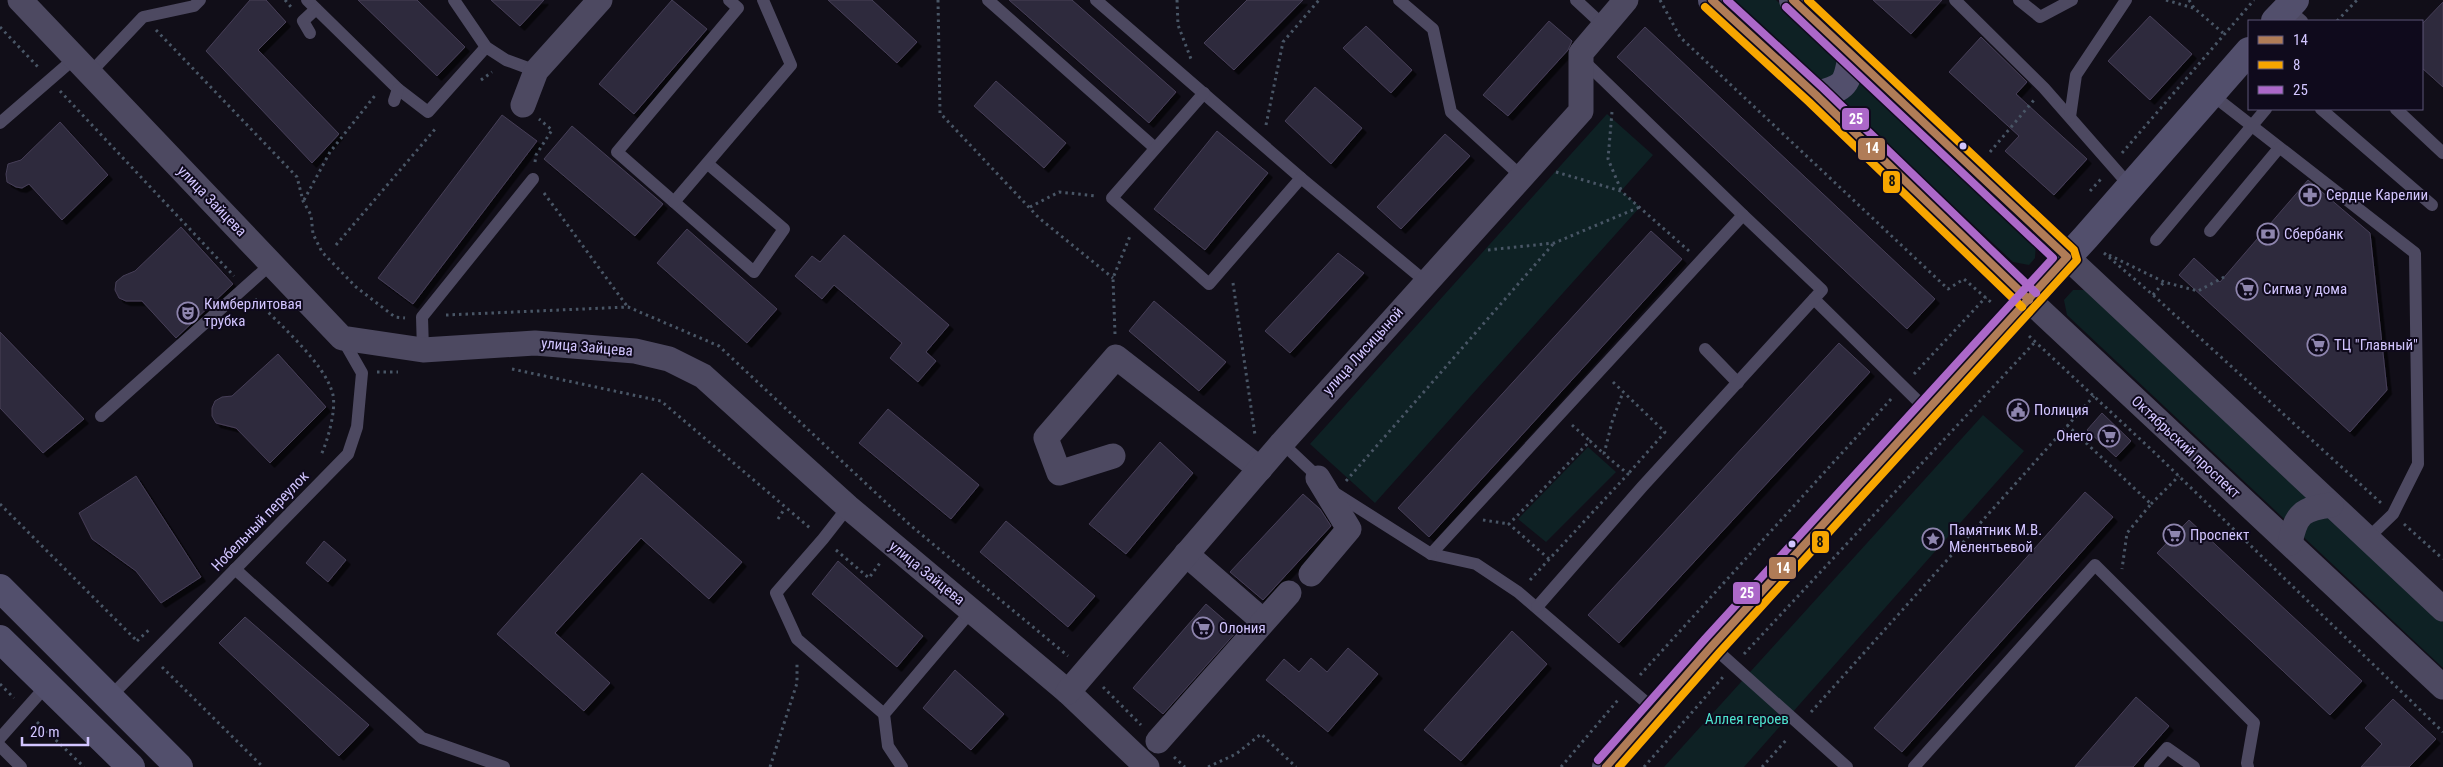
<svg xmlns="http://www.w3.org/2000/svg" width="2443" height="767" font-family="'Roboto Condensed',sans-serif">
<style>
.green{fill:#0e2124}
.building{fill:#2f2a3c;stroke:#463f58;filter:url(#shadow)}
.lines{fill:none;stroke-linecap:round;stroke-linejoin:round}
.path{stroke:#495666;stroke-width:3;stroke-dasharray:2.5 4;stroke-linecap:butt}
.lane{stroke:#4d4961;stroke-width:12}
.street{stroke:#4d4961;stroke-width:25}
.secondary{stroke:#524f6c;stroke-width:28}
.bus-1-casing{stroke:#0f0a1c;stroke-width:11}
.bus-2-casing{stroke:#0f0a1c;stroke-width:11}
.bus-3-casing{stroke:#0f0a1c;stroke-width:11}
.bus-1{stroke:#b07c57;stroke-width:8}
.bus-2{stroke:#f7a600;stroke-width:8}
.bus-3{stroke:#ac68c9;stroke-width:8}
.bus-dot{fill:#d2c5ff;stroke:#0f0a1c;stroke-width:2}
.labels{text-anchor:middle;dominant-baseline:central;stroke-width:4;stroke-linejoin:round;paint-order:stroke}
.poi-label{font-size:15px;fill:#d2c5ff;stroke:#0f0a1c;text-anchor:start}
.street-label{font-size:15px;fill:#d2c5ff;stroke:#0f0a1c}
.park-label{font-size:15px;fill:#4de3ce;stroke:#0f0a1c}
.line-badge{stroke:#0f0a1c;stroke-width:2}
.badge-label{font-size:14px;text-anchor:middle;font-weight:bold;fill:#fff}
.pale-badge-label{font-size:14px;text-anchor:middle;font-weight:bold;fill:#111}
</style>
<defs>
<filter id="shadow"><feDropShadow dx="4.5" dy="4.5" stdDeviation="0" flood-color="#0009"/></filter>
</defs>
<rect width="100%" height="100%" fill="#110e18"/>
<g class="green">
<path d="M 1734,0 L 1776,0 L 2036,243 L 2035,258 L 2029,265 L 2013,262 Z"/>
<path d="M 1607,114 L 1653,155 L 1621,191 L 1640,207 L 1375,503 L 1310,444 Z"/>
<path d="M 2073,290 L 2090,290 L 2443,622 L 2443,668 L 2067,315 L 2064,300 Z"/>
<path d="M 1983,415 L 2024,451 L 1744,767 L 1664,767 Z"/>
<path d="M 1588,447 L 1616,472 L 1546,542 L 1518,519 Z"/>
</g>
<g class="building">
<path d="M 250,0 L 266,0 L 286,22 L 258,50 L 339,134 L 312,163 L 206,51 Z"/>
<path d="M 358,0 L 417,0 L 465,47 L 437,76 Z"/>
<path d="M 491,0 L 544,0 L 520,26 Z"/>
<path d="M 672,0 L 707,29 L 634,114 L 599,84 Z"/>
<path d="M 828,0 L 872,0 L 917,42 L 897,63 Z"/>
<path d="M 1009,0 L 1072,0 L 1176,92 L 1149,123 Z"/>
<path d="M 1247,0 L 1303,0 L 1234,70 L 1204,43 Z"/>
<path d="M 1873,0 L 1942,0 L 1911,34 Z"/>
<path d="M 2443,2 L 2443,87 L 2422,68 L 2422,24 Z"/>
<path d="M 2150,16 L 2192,54 L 2150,100 L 2108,61 Z"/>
<path d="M 1549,21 L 1572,41 L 1568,50 L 1508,116 L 1483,95 Z"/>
<path d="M 1366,26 L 1412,70 L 1391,93 L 1343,48 Z"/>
<path d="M 1645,27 L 1935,299 L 1907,329 L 1617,57 Z"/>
<path d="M 1981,37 L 2027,82 L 2016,94 L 2087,159 L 2054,195 L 2005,151 L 2019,136 L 1949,72 Z"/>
<path d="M 996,81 L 1066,143 L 1044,168 L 974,106 Z"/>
<path d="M 1315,87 L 1362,128 L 1331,164 L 1285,121 Z"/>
<path d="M 502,115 L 537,141 L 413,304 L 378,278 Z"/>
<path d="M 60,122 L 108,175 L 62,220 L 29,184 L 22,188 L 16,187 L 7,182 L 6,174 L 8,164 L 21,160 Z"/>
<path d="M 572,126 L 663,204 L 635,236 L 544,159 Z"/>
<path d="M 1217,131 L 1268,173 L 1205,250 L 1154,209 Z"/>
<path d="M 1445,134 L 1470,156 L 1401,229 L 1377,207 Z"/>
<path d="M 2308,180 L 2370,233 L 2387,390 L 2350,432 L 2179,275 L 2194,258 L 2220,282 Z"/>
<path d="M 181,227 L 233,284 L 176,338 L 142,301 L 126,301 L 119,298 L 115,290 L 116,282 L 123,276 L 135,271 Z"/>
<path d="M 687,229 L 777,309 L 747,343 L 657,263 Z"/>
<path d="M 1651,231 L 1682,259 L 1429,537 L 1398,508 Z"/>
<path d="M 844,235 L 949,325 L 926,352 L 936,361 L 918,382 L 890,358 L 902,343 L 834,285 L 822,299 L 795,276 L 812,256 L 820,262 Z"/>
<path d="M 1338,253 L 1364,273 L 1290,353 L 1265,331 Z"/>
<path d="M 1154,301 L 1226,362 L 1199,391 L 1129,331 Z"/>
<path d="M 0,332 L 84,419 L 43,453 L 0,408 Z"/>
<path d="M 1839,343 L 1870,372 L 1619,643 L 1588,615 Z"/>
<path d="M 278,354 L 326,407 L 270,463 L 236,428 L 216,423 L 212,416 L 212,408 L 215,401 L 222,397 L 232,396 Z"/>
<path d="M 888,409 L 979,485 L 951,519 L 859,443 Z"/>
<path d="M 2102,413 L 2131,441 L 2116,457 L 2087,430 Z"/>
<path d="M 1160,442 L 1193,473 L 1126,554 L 1089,524 Z"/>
<path d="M 642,473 L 742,562 L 709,599 L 641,538 L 555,633 L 610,683 L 584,711 L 497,634 Z"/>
<path d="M 136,476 L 201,577 L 161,603 L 136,571 L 92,539 L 79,513 Z"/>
<path d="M 2085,492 L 2113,517 L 1902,752 L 1874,728 Z"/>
<path d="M 1303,494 L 1320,509 L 1331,526 L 1263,600 L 1230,572 Z"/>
<path d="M 2189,520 L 2362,681 L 2330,715 L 2157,553 Z"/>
<path d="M 1006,521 L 1095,596 L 1068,627 L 980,552 Z"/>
<path d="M 324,541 L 346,560 L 328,582 L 306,563 Z"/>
<path d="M 838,561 L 923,636 L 897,667 L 812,594 Z"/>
<path d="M 1206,604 L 1237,631 L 1163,714 L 1133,688 Z"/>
<path d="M 245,617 L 369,725 L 339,756 L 219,643 Z"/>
<path d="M 1512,631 L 1547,664 L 1461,761 L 1424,730 Z"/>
<path d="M 1348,648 L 1378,674 L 1328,732 L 1266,680 L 1284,659 L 1299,672 L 1311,658 L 1327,672 Z"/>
<path d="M 955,670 L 1004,714 L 971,750 L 923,708 Z"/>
<path d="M 2136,697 L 2169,726 L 2133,767 L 2075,767 Z"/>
<path d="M 2393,699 L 2436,739 L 2409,767 L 2361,767 L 2382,744 L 2365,728 Z"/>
</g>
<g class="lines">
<g class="path">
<path d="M 285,0 L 291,7"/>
<path d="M 938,0 L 940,113 L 1039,218 L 1113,278"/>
<path d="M 1177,0 L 1178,25 L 1191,59"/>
<path d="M 1660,0 L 1680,37 L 1948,289 L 1964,279 L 1993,304"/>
<path d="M 2166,0 L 2193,8"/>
<path d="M 2189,0 L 2194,8 L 2223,33"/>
<path d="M 2337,21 L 2357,0"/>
<path d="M 0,27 L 39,68"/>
<path d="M 156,30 L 297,177 L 303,201 L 311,215 L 313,234 L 322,252 L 356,287 L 395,317 L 405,318"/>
<path d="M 481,80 L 492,72"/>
<path d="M 60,91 L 234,276"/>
<path d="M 1612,112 L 1608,159 L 1621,190"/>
<path d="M 1266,125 L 1283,42 L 1319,0"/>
<path d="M 1990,152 L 2034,100"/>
<path d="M 2122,153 L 2254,0"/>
<path d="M 535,162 L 536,155 L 552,130 L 539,119"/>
<path d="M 1556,172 L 1621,191 L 1689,251"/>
<path d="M 2090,191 L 2101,179"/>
<path d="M 544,193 L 627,306"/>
<path d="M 304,200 L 330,152 L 377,93"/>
<path d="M 1030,207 L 1059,192 L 1097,196"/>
<path d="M 336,245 L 436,128"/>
<path d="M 1488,250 L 1554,243 L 1640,207"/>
<path d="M 2104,253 L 2153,295 L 2381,503"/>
<path d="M 2109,255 L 2164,282 L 2198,291 L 2226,276"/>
<path d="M 1233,283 L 1255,435"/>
<path d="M 2153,295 L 2164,282"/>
<path d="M 255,299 C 278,323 326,364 333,395 C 336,411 328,440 321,455"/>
<path d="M 446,315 L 628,307 L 719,346 L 910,525 L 1068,656"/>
<path d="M 1115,334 L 1113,278 L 1130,236"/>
<path d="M 2029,336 L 2155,453 L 2443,732"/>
<path d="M 512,369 L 661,401 L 810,528"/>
<path d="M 377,372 L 398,372"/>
<path d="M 1914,374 L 1986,297"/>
<path d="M 1613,382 L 1665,432 L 1628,474"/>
<path d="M 1572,425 L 1590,441"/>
<path d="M 2067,425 L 2151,504 L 2127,533 L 2122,569"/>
<path d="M 1346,481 L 1554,243"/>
<path d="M 0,504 L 137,641"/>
<path d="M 2151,504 L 2179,476"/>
<path d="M 778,519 L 785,508"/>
<path d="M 1483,520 L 1509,524"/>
<path d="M 2404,524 L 2443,559"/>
<path d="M 836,550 L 869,578 L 880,563"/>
<path d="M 1549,559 L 1509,524 L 1590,441 L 1604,454"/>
<path d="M 1530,580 L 1628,474 L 1604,454 L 1612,422 L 1623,392"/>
<path d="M 137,641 L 151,628"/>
<path d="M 1744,654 L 2035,342"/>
<path d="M 162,667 L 263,767"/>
<path d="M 1640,675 L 1892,398"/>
<path d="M 0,684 L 14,698"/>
<path d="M 1103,687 L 1141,725"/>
<path d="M 1811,712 L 2094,396"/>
<path d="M 37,722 L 84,767"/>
<path d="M 1174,757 L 1185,767"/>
<path d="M 770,767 L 797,683 L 797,662"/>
<path d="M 1208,767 L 1236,754 L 1261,734 L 1296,767"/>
<path d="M 1561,767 L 1618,700"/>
<path d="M 1644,767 L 1723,677"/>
<path d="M 1762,767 L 1788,738"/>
</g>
<g class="lane">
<path d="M 307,0 L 398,89 L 428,112 L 486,47"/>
<path d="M 454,0 L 486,47 L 506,60 L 536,71"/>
<path d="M 988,0 L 1155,148"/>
<path d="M 1096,0 L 1301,178"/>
<path d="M 1399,0 L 1433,29 L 1451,112 L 1521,176"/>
<path d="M 1576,0 L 1604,26"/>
<path d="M 1955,0 L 2044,88 L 2130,186"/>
<path d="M 2019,0 L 2040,17 L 2072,0"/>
<path d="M 2287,8 L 2302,21"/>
<path d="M 310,33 L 303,21 L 316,9"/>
<path d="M 1584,58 L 1588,65 L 1743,215 L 1431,554 L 1476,564 L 1518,592 L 1655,710"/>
<path d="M 90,73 L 143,17 L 194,6 L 200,0"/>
<path d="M 1204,93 L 1112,198 L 1209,284 L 1301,178 L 1425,281"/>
<path d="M 2211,94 L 2415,253 L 2418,464 L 2393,514 L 2367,539"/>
<path d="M 394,101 L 398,89"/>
<path d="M 2321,109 L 2432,205"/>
<path d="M 2396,109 L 2443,153"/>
<path d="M 2070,117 L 2076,75 L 2126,0"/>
<path d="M 0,123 L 75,58"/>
<path d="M 708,164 L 784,229 L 754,272 L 617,152 L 738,8 L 729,0"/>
<path d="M 674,202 L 791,65 L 763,0"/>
<path d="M 2210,231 L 2279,148"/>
<path d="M 2156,240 L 2266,109"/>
<path d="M 1814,299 L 1927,410"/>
<path d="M 1705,349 L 1738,383"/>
<path d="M 423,350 L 422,317 L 533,179"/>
<path d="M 101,416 L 271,264"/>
<path d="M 1282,443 L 1335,493 L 1431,554"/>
<path d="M 848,507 L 823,539 L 776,593 L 797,639 L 884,714"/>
<path d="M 235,569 L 422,738 L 504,767"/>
<path d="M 1537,607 L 1642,487 L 1822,290 L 1743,215"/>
<path d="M 1712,646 L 1847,767"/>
<path d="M 109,698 L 348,454 L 357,427 L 362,373 L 342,338"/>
<path d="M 0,738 L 48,684"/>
<path d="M 0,746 L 21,767"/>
<path d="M 902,767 L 888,746 L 884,714 L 972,610"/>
<path d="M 1914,767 L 2095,565 L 2254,723 L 2247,763 L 2248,767"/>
<path d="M 2150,767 L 2167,748 L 2194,767"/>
</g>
<g class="street">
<path d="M 20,0 L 342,338 L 423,350 L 535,343 L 635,351 L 669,359 L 703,376 L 848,507 L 1068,692 L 1147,767"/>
<path d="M 523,105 L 536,71 L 600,0"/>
<path d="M 2067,257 L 2443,609"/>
<path d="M 2029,300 L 2443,687"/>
<path d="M 1113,456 L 1059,473 L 1046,438 L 1116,357 L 1260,469"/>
<path d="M 2290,543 C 2296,514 2302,509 2331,505"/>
<path d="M 1186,554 L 1263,621"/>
<path d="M 1311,574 L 1349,529 L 1318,478"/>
<path d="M 1068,692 L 1282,443 L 1581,111 L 1581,53 L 1626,0"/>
<path d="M 1158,741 L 1289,593"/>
</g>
<g class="secondary">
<path d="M 1712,0 L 1816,95 L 2029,300"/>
<path d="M 1793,0 L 2067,257"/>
<path d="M 2275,21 L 2295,0"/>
<path d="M 1816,95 C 1846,88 1847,84 1852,55"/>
<path d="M 0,588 L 179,767"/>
<path d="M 0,639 L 131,767"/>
<path d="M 1606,767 L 1712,646 L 2086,237 L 2249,51"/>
</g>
<g class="bus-1-casing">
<g id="bus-1">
<path d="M 1712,0 L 1816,95 L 2029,300"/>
<path d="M 1606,767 L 1712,646 L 2067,257 L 1793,0"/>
</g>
</g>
<g class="bus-2-casing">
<g id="bus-2">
<path d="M 1705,7 L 1809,102 L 2022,307"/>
<path d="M 1619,767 L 1719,653 L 2077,260 L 2074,250 L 1808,0"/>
</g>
</g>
<g class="bus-3-casing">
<g id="bus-3">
<path d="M 1727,0 L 1823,88 L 2036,293"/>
<path d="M 1598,760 L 1705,639 L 2053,258 L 1786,7"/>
</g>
</g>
<use href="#bus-1" class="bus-1"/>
<use href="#bus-2" class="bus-2"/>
<use href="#bus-3" class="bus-3"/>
</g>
<defs>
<g id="pharmacy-ring" transform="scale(1.125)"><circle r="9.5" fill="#0f0a1c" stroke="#8e85ae" stroke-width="1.5"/><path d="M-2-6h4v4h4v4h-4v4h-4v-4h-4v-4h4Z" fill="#8e85ae"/></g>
<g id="bank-ring" transform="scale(1.125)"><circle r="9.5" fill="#0f0a1c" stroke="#8e85ae" stroke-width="1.5"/><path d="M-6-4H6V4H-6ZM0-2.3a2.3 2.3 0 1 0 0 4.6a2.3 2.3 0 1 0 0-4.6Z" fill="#8e85ae"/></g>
<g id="supermarket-ring" transform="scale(1.125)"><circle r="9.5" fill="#0f0a1c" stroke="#8e85ae" stroke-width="1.5"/><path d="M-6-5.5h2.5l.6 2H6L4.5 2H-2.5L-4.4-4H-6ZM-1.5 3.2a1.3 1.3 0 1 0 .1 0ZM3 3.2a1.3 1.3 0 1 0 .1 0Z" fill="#8e85ae"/></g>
<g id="theatre-ring" transform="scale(1.125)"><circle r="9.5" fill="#0f0a1c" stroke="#8e85ae" stroke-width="1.5"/><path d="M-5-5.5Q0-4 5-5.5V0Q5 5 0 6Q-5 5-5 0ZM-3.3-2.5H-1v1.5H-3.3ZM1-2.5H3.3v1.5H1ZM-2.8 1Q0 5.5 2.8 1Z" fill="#8e85ae"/></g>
<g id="civic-ring" transform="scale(1.125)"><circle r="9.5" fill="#0f0a1c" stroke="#8e85ae" stroke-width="1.5"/><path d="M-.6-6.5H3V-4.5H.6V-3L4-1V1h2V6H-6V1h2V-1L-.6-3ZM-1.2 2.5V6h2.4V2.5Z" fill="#8e85ae"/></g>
<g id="sight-ring" transform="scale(1.125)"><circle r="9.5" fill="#0f0a1c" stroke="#8e85ae" stroke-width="1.5"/><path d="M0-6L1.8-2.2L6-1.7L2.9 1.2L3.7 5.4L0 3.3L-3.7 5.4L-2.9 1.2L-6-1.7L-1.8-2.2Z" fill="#8e85ae"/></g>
</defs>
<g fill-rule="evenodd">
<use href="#pharmacy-ring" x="2310" y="195"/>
<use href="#bank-ring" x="2268" y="234"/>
<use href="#supermarket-ring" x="2247" y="289"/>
<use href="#theatre-ring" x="188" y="313"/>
<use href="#supermarket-ring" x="2318" y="345"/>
<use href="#civic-ring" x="2018" y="410"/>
<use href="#supermarket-ring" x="2109" y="436"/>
<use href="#supermarket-ring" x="2174" y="535"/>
<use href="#sight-ring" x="1933" y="539"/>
<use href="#supermarket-ring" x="1203" y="628"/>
</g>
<g class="bus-dot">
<circle cx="1963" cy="146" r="4.5"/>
<circle cx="1792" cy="544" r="4.5"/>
</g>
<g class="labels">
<g class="poi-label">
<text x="2326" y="195">Сердце Карелии</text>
<text x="2284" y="234">Сбербанк</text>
<text x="2263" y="289">Сигма у дома</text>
<text x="204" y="304">Кимберлитовая<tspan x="204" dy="17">трубка</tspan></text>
<text x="2334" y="345">ТЦ "Главный"</text>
<text x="2034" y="410">Полиция</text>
<text x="2093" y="436" text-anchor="end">Онего</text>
<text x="1949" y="530">Памятник М.В.<tspan x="1949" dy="17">Мелентьевой</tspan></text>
<text x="2190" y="535">Проспект</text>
<text x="1219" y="628">Олония</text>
</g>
<g class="street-label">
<text transform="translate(212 201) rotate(46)">улица Зайцева</text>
<text transform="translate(587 347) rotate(5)">улица Зайцева</text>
<text transform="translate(1363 351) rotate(-48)">улица Лисицыной</text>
<text transform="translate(2186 447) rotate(43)">Октябрьский проспект</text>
<text transform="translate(260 521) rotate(-46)">Нобельный переулок</text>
<text transform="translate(927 573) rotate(39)">улица Зайцева</text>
</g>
<g class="park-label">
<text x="1747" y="719">Аллея героев</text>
</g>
</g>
<g class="line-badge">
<rect x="1841" y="107" width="29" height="24" rx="5" fill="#ac68c9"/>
<rect x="1857" y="137" width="29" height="24" rx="5" fill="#b07c57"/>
<rect x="1882" y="170" width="19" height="24" rx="5" fill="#f7a600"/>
<rect x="1811" y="530" width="19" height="24" rx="5" fill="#f7a600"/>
<rect x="1768" y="556" width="29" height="24" rx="5" fill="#b07c57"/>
<rect x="1732" y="581" width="29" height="24" rx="5" fill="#ac68c9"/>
</g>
<g class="badge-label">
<text x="1856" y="124">25</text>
<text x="1872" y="153">14</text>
<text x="1783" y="573">14</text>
<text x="1747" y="598">25</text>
</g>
<g class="pale-badge-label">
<text x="1892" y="186">8</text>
<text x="1820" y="547">8</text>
</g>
<rect x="2248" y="20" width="175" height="90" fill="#0f0a1c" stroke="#5d5577"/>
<rect x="2258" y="36" width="25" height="8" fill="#b07c57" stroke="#5d5577"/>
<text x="2293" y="45" font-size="15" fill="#d2c5ff">14</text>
<rect x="2258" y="61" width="25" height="8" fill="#f7a600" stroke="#5d5577"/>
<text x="2293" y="70" font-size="15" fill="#d2c5ff">8</text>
<rect x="2258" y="86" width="25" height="8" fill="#ac68c9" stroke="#5d5577"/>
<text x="2293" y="95" font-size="15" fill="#d2c5ff">25</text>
<path d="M22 737v8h66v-8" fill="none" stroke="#d2c5ff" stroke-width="2.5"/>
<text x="30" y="737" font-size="15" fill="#d2c5ff" stroke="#0f0a1c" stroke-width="4" paint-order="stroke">20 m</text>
</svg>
